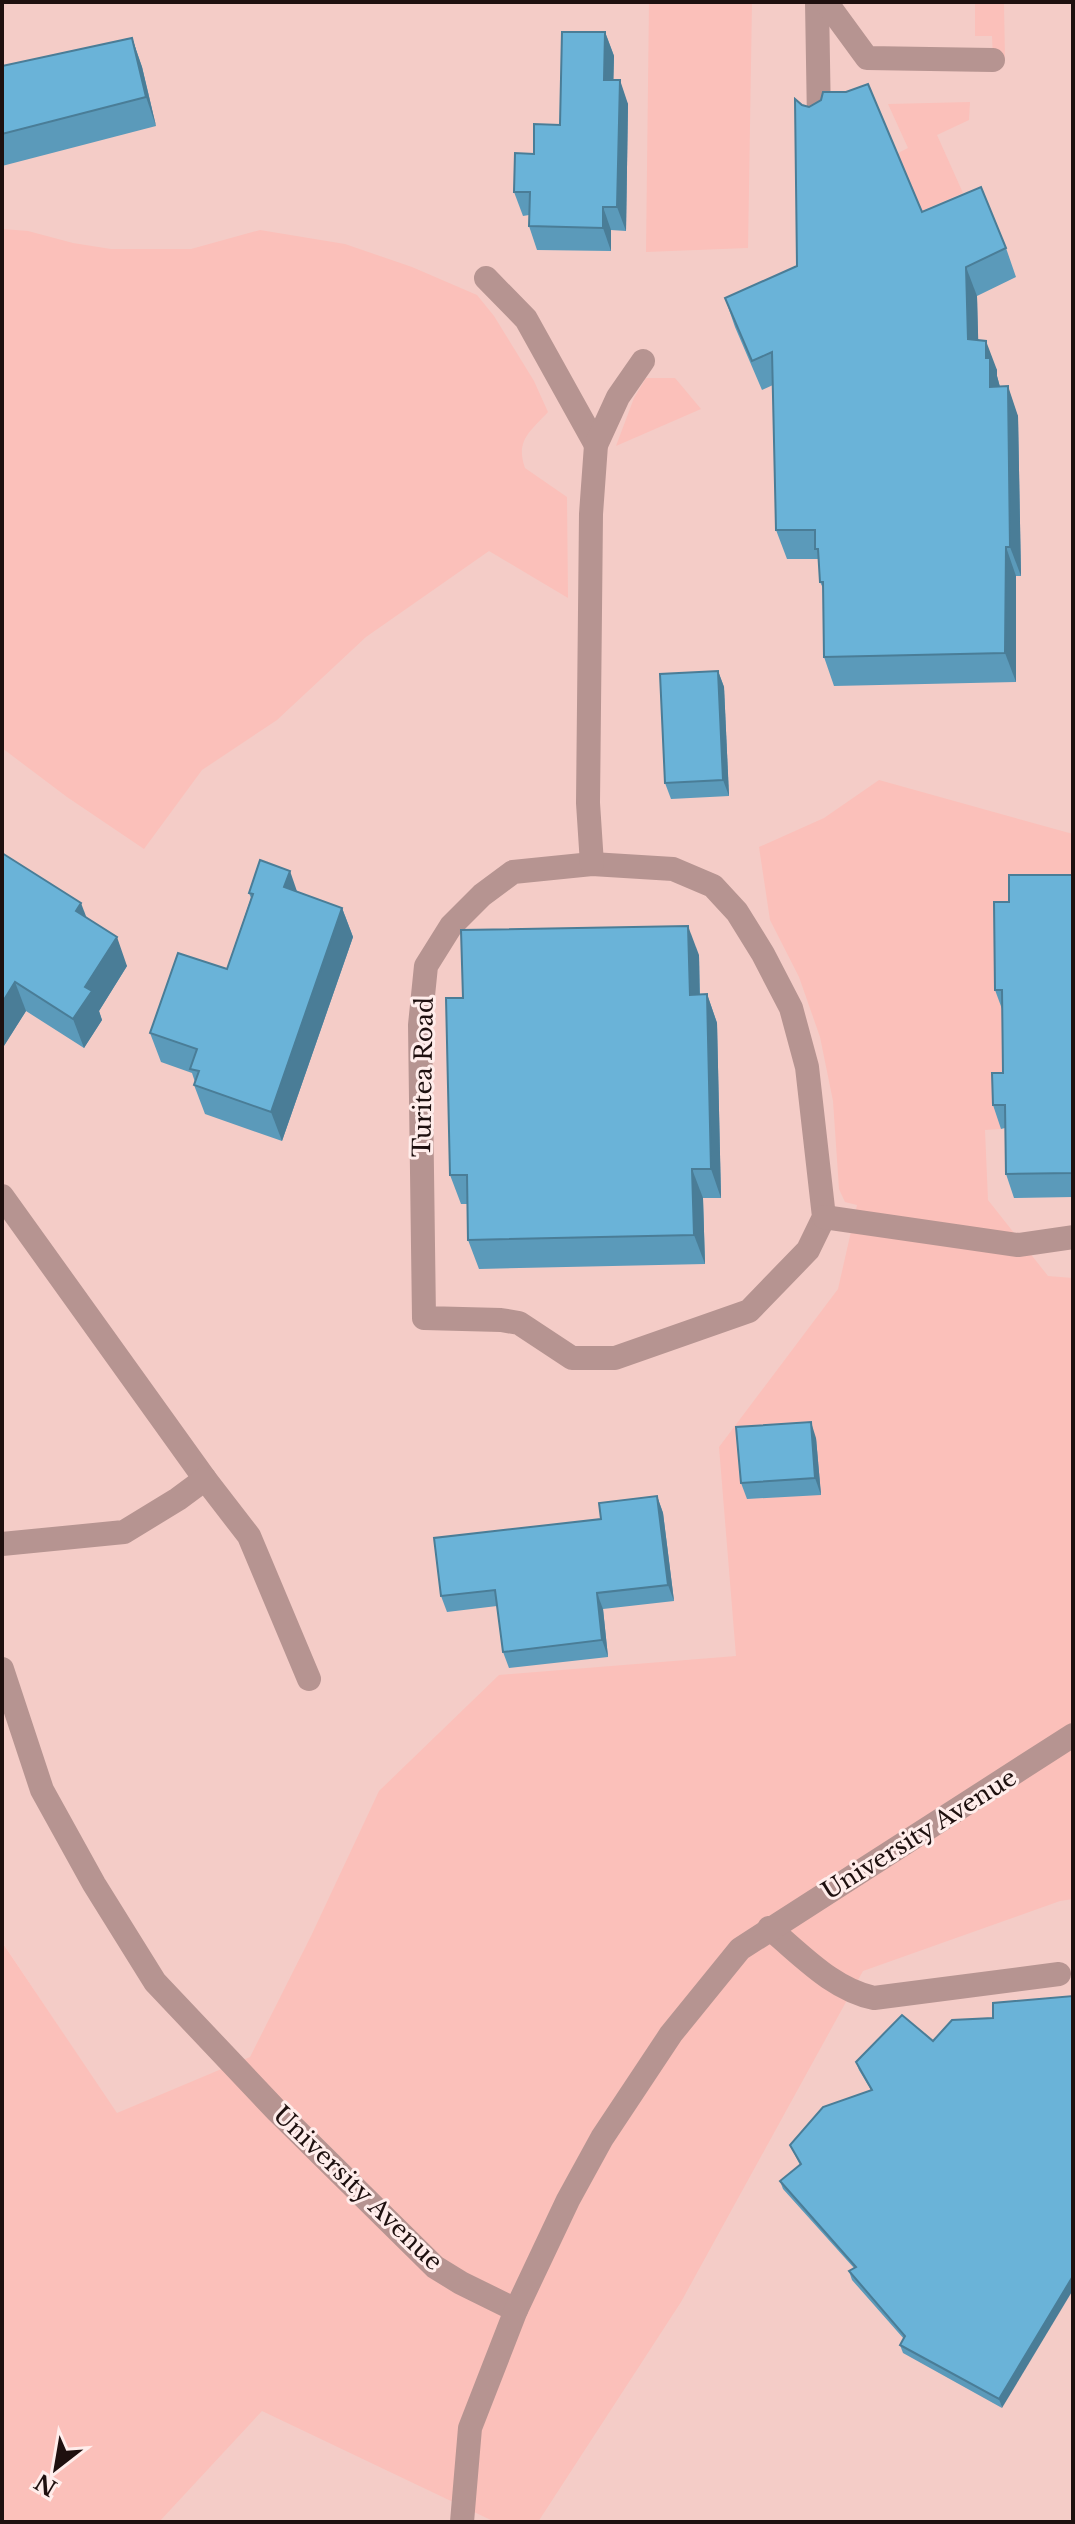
<svg xmlns="http://www.w3.org/2000/svg" width="1075" height="2524" font-family="'Libre Baskerville',serif">
<style>
.built{fill:#f4ccc7}
.green{fill:#fbc0ba}
.lines{fill:none;stroke-linecap:round;stroke-linejoin:round}
.minor{stroke:#b69491;stroke-width:24}
.wall{fill:#5b9aba}
.shaded-wall{fill:#4a7d97}
.building{fill:#6ab3d8;stroke:#4a7d97;stroke-width:2}
.labels{text-anchor:middle;dominant-baseline:central;stroke-width:6;stroke-linejoin:round;paint-order:stroke}
.street-label{font-size:24px;fill:#1e100f;stroke:#ffedeb}
</style>
<rect width="100%" height="100%" fill="#fedcd8"/>
<path class="built" d="M 2,2 L 1073,2 L 1073,2522 L 2,2522 L 116,2113 L 2,1942 Z"/>
<g class="green">
<path d="M 649,2 L 752,2 L 748,248 L 646,252 Z"/>
<path d="M 975,2 L 1004,2 L 1005,60 L 993,60 L 992,36 L 975,36 Z"/>
<path d="M 970,102 L 969,120 L 937,135 L 963,193 L 921,211 L 896,154 L 908,148 L 888,104 Z"/>
<path d="M 2,229 L 28,231 L 73,243 L 111,249 L 191,249 L 260,230 L 345,244 L 412,267 L 477,295 L 494,316 L 534,381 L 548,412 C 531,431 515,440 525,468 L 567,497 L 568,598 L 489,551 L 366,637 L 277,720 L 202,770 L 144,849 L 67,797 L 2,748 Z"/>
<path d="M 646,378 L 675,378 L 701,409 L 616,446 L 634,398 Z"/>
<path d="M 879,780 L 1073,834 L 1073,898 L 1019,1013 L 1001,1097 L 1001,1129 L 985,1130 L 988,1200 L 1048,1276 L 1073,1278 L 1073,1899 L 1060,1901 L 863,1971 L 681,2302 L 538,2522 L 495,2522 L 262,2411 L 159,2522 L 2,2522 L 2,1942 L 117,2113 L 250,2057 L 311,1936 L 379,1791 L 499,1675 L 736,1656 L 719,1447 L 838,1289 L 857,1205 L 845,1202 L 839,1189 L 833,1101 L 820,1037 L 799,977 L 770,920 L 759,847 L 824,818 Z"/>
</g>
<g class="lines">
<g class="minor">
<path d="M 817,2 L 819,121"/>
<path d="M 826,2 L 867,58 L 993,60"/>
<path d="M 486,278 L 526,319 L 596,445"/>
<path d="M 592,864 L 673,869 L 713,886 L 737,912 L 763,954 L 791,1008 L 807,1067 L 824,1217 L 808,1250 L 749,1311 L 615,1358 L 572,1358 L 519,1323 L 501,1320 L 424,1318 L 420,1025 L 426,966 L 451,926 L 482,895 L 513,872 Z"/>
<path d="M 592,864 L 588,803 L 591,514 L 596,445 L 618,397 L 643,361"/>
<path d="M 2,1196 L 205,1479"/>
<path d="M 824,1217 L 1018,1245 L 1073,1237"/>
<path d="M 2,1544 L 124,1532 L 178,1499 L 205,1479 L 249,1536 L 309,1679"/>
<path d="M 2,1669 L 42,1790 L 94,1884 L 155,1982 L 277,2111 L 435,2267 L 461,2283 L 516,2310"/>
<path d="M 769,1928 C 802,1955 832,1989 874,1998 L 1059,1974"/>
<path d="M 462,2522 L 470,2428 L 516,2310 L 568,2200 L 602,2138 L 671,2034 L 740,1949 L 1073,1735"/>
</g>
</g>
<g class="wall">
<path d="M 605,32 L 614,56 L 613,80 L 628,104 L 626,231 L 611,230 L 611,251 L 537,250 L 529,226 L 529,215 L 523,216 L 514,192 L 534,154 L 560,125 Z"/>
<path d="M 132,38 L 142,67 L 156,126 L 2,166 L 2,66 Z"/>
<path d="M 922,212 L 1006,248 L 1016,277 L 977,296 L 978,340 L 997,370 L 997,376 L 1000,387 L 1018,416 L 1021,576 L 1016,576 L 1016,682 L 834,686 L 824,657 L 823,588 L 820,582 L 819,559 L 787,559 L 776,530 L 773,385 L 762,390 L 735,327 L 725,298 Z"/>
<path d="M 718,671 L 724,687 L 729,796 L 671,799 L 665,783 Z"/>
<path d="M 2,853 L 87,918 L 127,966 L 99,1011 L 102,1020 L 84,1048 L 26,1011 L 2,1049 Z"/>
<path d="M 1073,875 L 1073,1197 L 1014,1198 L 1006,1174 L 1005,1128 L 1001,1129 L 993,1105 L 1003,1073 L 1002,1009 L 995,990 L 1009,902 Z"/>
<path d="M 297,892 L 342,908 L 353,937 L 282,1141 L 205,1114 L 194,1085 L 195,1082 L 192,1073 L 161,1062 L 150,1033 L 227,969 L 251,898 L 249,893 Z"/>
<path d="M 699,955 L 700,994 L 707,994 L 717,1023 L 721,1198 L 703,1198 L 705,1264 L 479,1269 L 468,1240 L 467,1204 L 461,1204 L 450,1175 L 463,998 Z"/>
<path d="M 816,1438 L 821,1495 L 747,1499 L 741,1483 Z"/>
<path d="M 657,1496 L 663,1513 L 674,1601 L 603,1609 L 608,1657 L 509,1668 L 503,1652 L 497,1606 L 447,1612 L 441,1596 L 601,1519 Z"/>
<path d="M 902,2015 L 1002,2408 L 903,2353 L 900,2345 L 904,2339 L 852,2280 L 849,2271 L 854,2268 L 783,2189 L 780,2181 L 800,2165 L 790,2145 L 871,2090 L 859,2070 L 856,2062 Z"/>
</g>
<g class="shaded-wall">
<path d="M 605,32 L 614,56 L 613,104 L 604,80 Z"/>
<path d="M 132,38 L 142,67 L 156,126 L 146,97 Z"/>
<path d="M 620,80 L 628,104 L 626,231 L 617,207 Z"/>
<path d="M 603,207 L 611,230 L 611,251 L 603,228 Z"/>
<path d="M 966,267 L 977,296 L 979,368 L 968,339 Z"/>
<path d="M 986,341 L 997,370 L 997,376 L 1000,387 L 990,387 L 986,358 Z"/>
<path d="M 1008,386 L 1018,416 L 1021,576 L 1010,547 Z"/>
<path d="M 1006,547 L 1016,576 L 1016,682 L 1005,653 Z"/>
<path d="M 718,671 L 724,687 L 729,796 L 723,780 Z"/>
<path d="M 290,871 L 300,900 L 284,887 Z"/>
<path d="M 81,903 L 92,932 L 76,911 Z"/>
<path d="M 342,908 L 353,937 L 282,1141 L 271,1112 Z"/>
<path d="M 688,926 L 699,955 L 700,1024 L 690,995 Z"/>
<path d="M 117,937 L 127,966 L 99,1011 L 102,1020 L 84,1048 L 73,1019 L 85,987 Z"/>
<path d="M 15,982 L 26,1011 L 2,1049 L 2,1003 Z"/>
<path d="M 707,994 L 717,1023 L 721,1198 L 711,1169 Z"/>
<path d="M 692,1169 L 703,1198 L 705,1264 L 694,1235 Z"/>
<path d="M 811,1422 L 816,1438 L 821,1495 L 815,1478 Z"/>
<path d="M 657,1496 L 663,1513 L 674,1601 L 668,1585 Z"/>
<path d="M 597,1593 L 603,1609 L 608,1657 L 602,1640 Z"/>
<path d="M 1073,2276 L 1073,2290 L 1002,2408 L 999,2399 Z"/>
</g>
<g class="building">
<path d="M 562,32 L 605,32 L 604,80 L 620,80 L 617,207 L 603,207 L 603,228 L 529,226 L 530,192 L 514,192 L 515,153 L 534,154 L 534,124 L 560,125 Z"/>
<path d="M 132,38 L 146,97 L 2,134 L 2,66 Z"/>
<path d="M 868,84 L 922,212 L 981,187 L 1006,248 L 966,267 L 968,339 L 986,341 L 986,358 L 990,358 L 990,387 L 1008,386 L 1010,547 L 1006,547 L 1005,653 L 824,657 L 823,582 L 820,582 L 818,549 L 815,549 L 815,530 L 776,530 L 772,352 L 752,361 L 725,298 L 797,266 L 795,99 L 802,105 L 809,107 L 821,100 L 823,92 L 846,92 Z"/>
<path d="M 718,671 L 723,780 L 665,783 L 660,674 Z"/>
<path d="M 2,853 L 81,903 L 76,911 L 117,937 L 85,987 L 92,991 L 73,1019 L 15,982 L 2,1003 Z"/>
<path d="M 260,860 L 290,871 L 284,887 L 342,908 L 271,1112 L 194,1085 L 199,1071 L 190,1069 L 197,1049 L 150,1033 L 178,953 L 227,969 L 253,894 L 249,893 Z"/>
<path d="M 1009,875 L 1073,875 L 1073,1173 L 1006,1174 L 1005,1105 L 993,1105 L 992,1073 L 1003,1073 L 1002,990 L 995,990 L 994,902 L 1009,902 Z"/>
<path d="M 688,926 L 690,995 L 707,994 L 711,1169 L 692,1169 L 694,1235 L 468,1240 L 467,1175 L 450,1175 L 446,998 L 463,998 L 461,930 Z"/>
<path d="M 811,1422 L 815,1478 L 741,1483 L 736,1427 Z"/>
<path d="M 657,1496 L 668,1585 L 597,1593 L 602,1640 L 503,1652 L 495,1590 L 441,1596 L 434,1538 L 601,1519 L 599,1503 Z"/>
<path d="M 1073,1996 L 1073,2276 L 999,2399 L 900,2345 L 905,2336 L 849,2271 L 856,2267 L 780,2181 L 801,2164 L 790,2145 L 823,2107 L 872,2090 L 856,2062 L 902,2015 L 933,2041 L 952,2020 L 993,2018 L 993,2003 Z"/>
</g>
<g class="labels">
<g class="street-label">
<text transform="translate(423 1077) rotate(-89)">Turitea Road</text>
<text transform="translate(919 1834) rotate(-32)">University Avenue</text>
<text transform="translate(358 2188) rotate(44)">University Avenue</text>
</g>
</g>
<rect width="1075" height="2524" fill="none" stroke="#1e100f" stroke-width="8"/>
<g transform="translate(56 2468) rotate(211)" stroke="#ffedeb" stroke-width="6" paint-order="stroke">
<path d="M0-6L14 30L0 20L-14 30Z" fill="#1e100f"/>
<text y="-12" font-size="22" font-weight="bold" text-anchor="middle" fill="#1e100f">N</text>
</g>
</svg>
